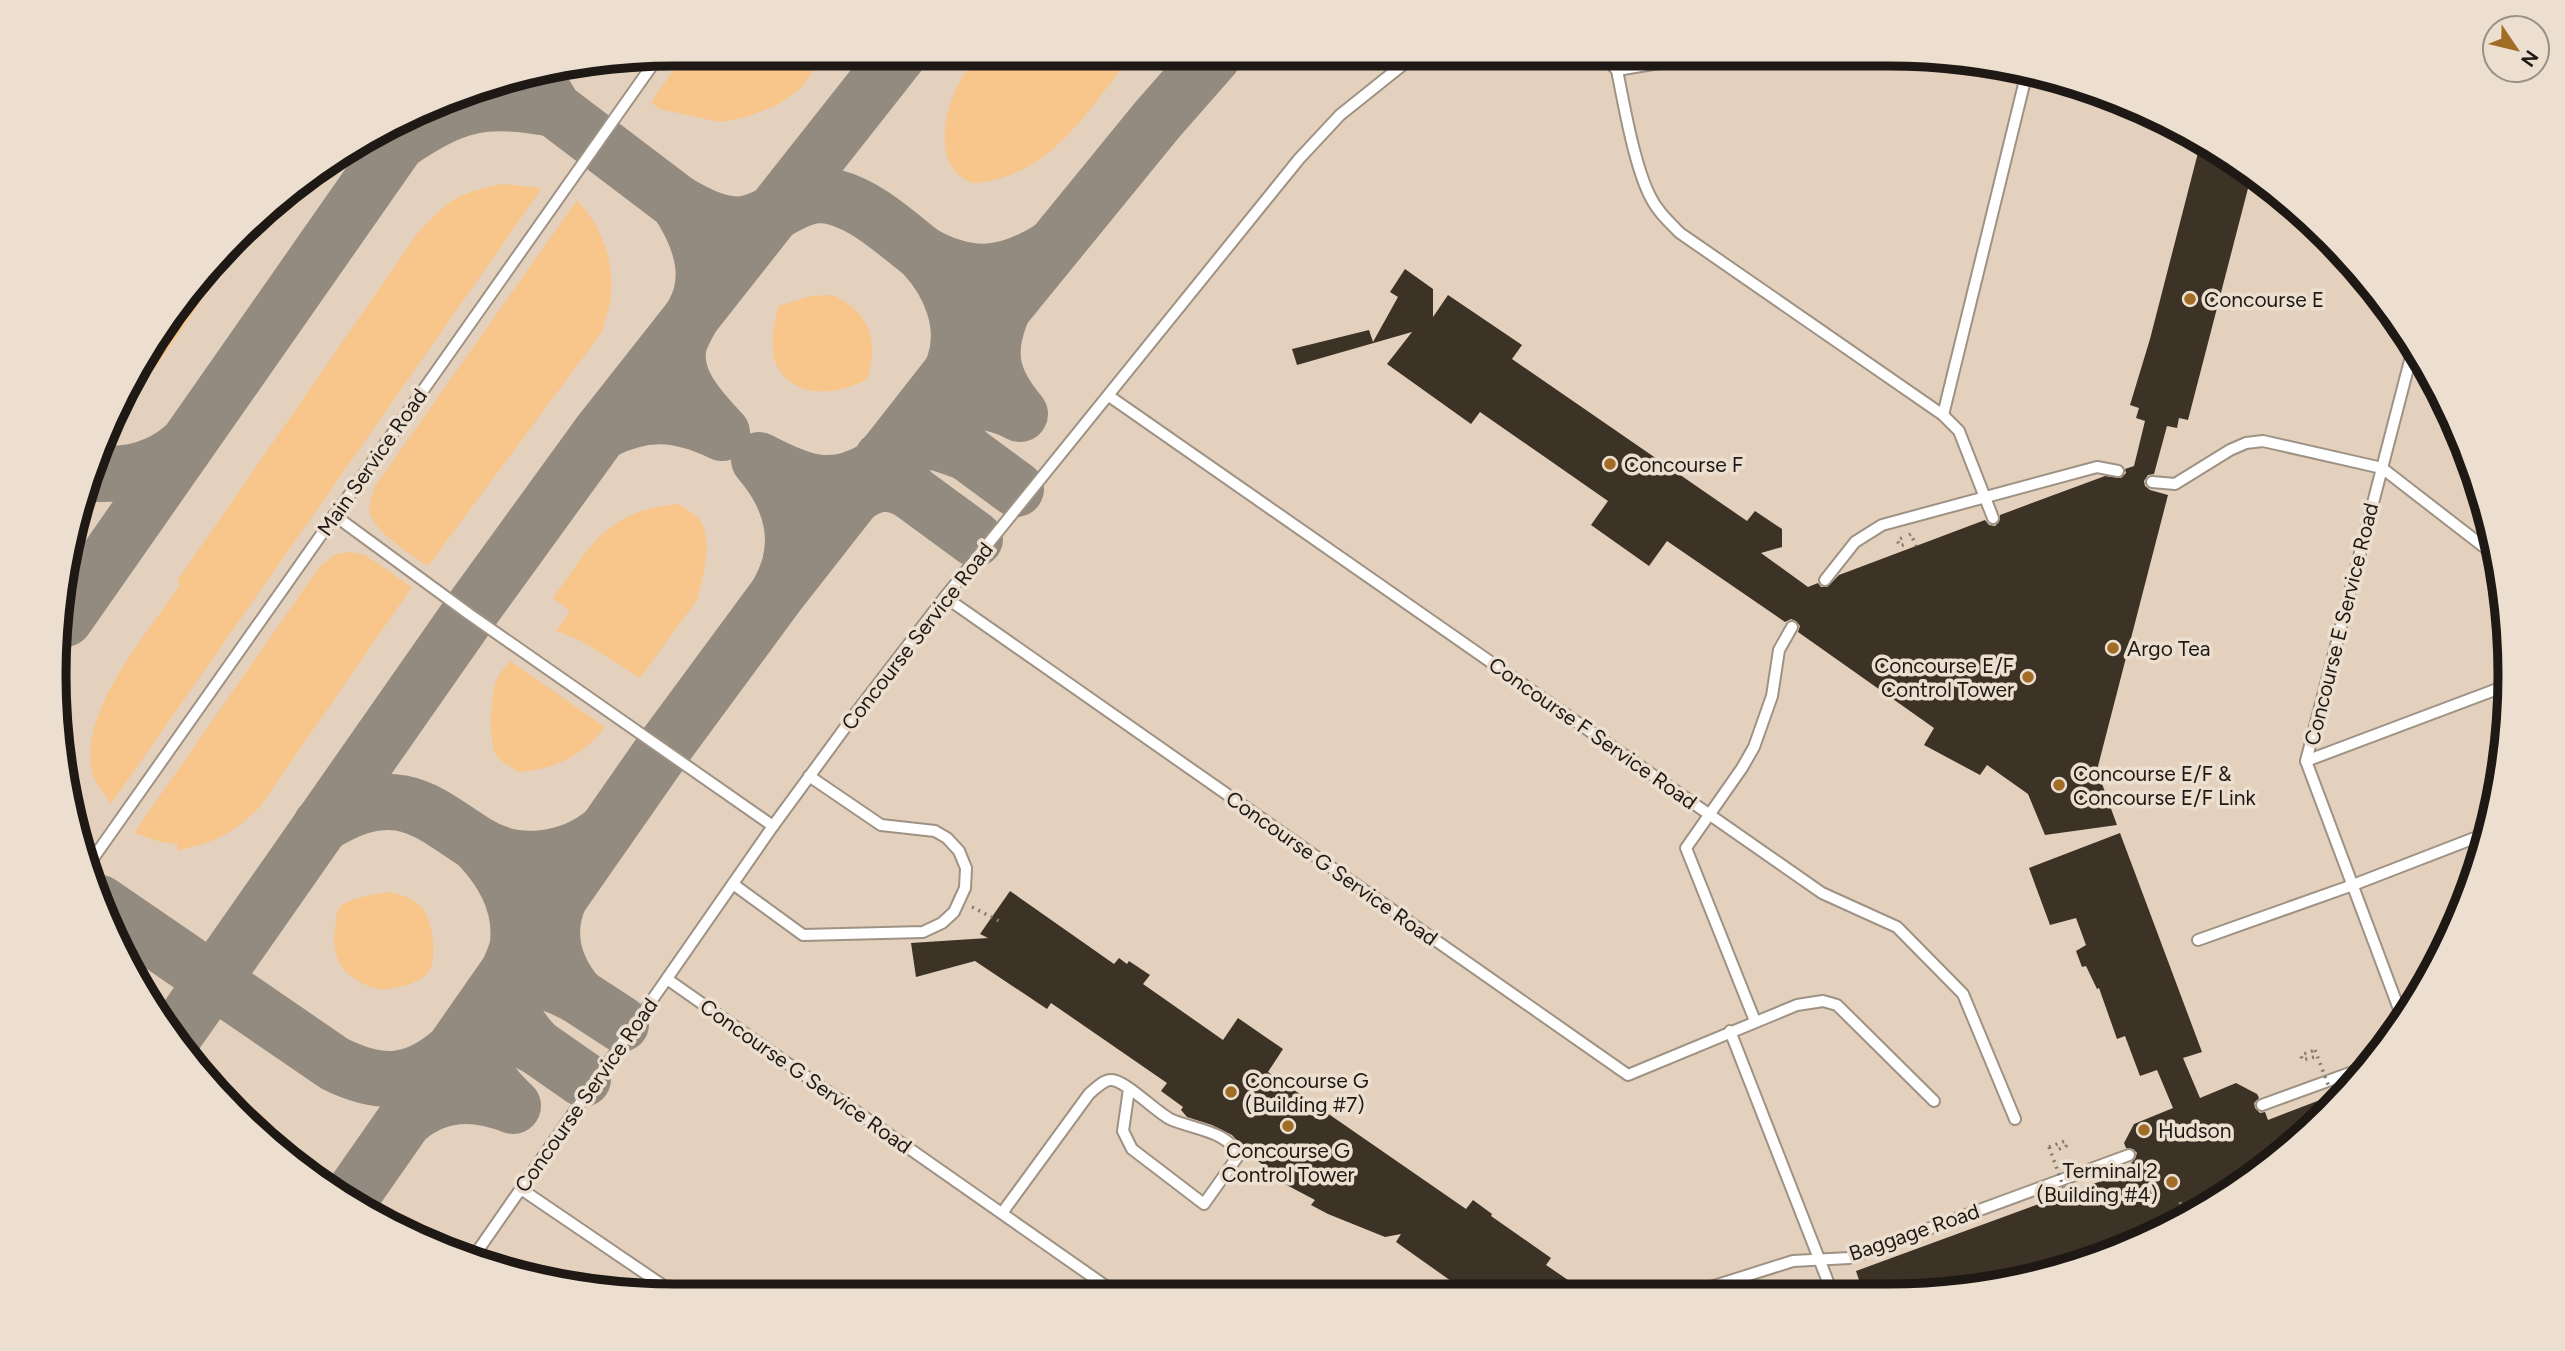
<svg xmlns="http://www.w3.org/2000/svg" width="2565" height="1351" font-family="Figtree,sans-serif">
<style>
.built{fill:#e4d1bd}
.green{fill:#f8c58a}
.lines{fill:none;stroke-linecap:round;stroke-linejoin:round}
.taxiway{stroke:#948b80;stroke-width:56}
.building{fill:#3c3226}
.service-casing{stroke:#9e9284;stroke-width:14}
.path{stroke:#847b71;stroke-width:3.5;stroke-dasharray:2 5;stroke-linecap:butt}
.service{stroke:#fff;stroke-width:10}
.path-bridge{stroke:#847b71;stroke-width:3.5;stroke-dasharray:2 5;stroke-linecap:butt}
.poi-dot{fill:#a16c25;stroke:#ecdfd0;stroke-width:2.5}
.labels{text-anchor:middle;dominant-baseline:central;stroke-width:7;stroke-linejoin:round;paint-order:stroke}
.poi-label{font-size:21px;fill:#1e1914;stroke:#ecdfd0;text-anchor:start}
.street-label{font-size:21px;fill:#1e1914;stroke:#ecdfd0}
.rim{fill:none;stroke:#1e1914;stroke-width:9}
</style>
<rect width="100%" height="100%" fill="#ecdfd0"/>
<path class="built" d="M 676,54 L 1930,56 L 2051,76 L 2165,119 L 2268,183 L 2357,266 L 2428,365 L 2478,476 L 2505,595 L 2509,717 L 2489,837 L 2447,951 L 2357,1085 L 2267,1169 L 2127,1250 L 1971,1291 L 635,1295 L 515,1276 L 400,1232 L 236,1114 L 118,950 L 75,836 L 56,717 L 75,515 L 159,331 L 297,183 L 475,87 Z"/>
<g class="green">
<path d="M 685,54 L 826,54 L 799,90 L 777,105 L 747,117 L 720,122 L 659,109 L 651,102 Z"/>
<path d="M 981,55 L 1132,55 C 1087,111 1051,178 972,183 C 964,179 955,174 951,166 C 938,141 947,104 960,81 C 965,71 974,63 981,55 Z"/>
<path d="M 502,184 L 542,188 L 111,804 C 104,794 95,783 92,771 C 79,710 148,633 180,585 L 177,581 L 417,234 C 449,199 456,194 502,184 Z"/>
<path d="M 577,200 C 601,226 614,259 611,295 C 610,307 605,320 602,332 L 428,566 C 411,554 375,533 370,513 C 368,504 373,494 376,485 Z"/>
<path d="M 243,240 L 153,371 L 135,383 L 159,331 Z"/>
<path d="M 833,295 C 871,314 879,340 867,379 C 841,394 800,400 780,371 C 768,355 773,324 779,306 L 810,296 Z"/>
<path d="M 679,504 C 686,509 696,514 701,522 C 713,544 703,577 697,600 L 640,678 L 580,640 L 556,631 L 570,611 L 553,598 C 592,544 607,510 679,504 Z"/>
<path d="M 351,552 L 365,555 L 412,587 L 259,808 C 228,837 218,840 178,851 L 177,844 L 161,842 L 134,833 L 320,566 L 336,554 Z"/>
<path d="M 510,661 L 605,727 C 583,756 553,770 518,772 C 511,767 501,762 496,755 C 488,743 491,691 497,679 C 500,672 506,667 510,661 Z"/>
<path d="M 390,892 C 402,895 415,899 423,909 C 433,921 439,964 426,975 C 416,984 389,992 375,988 C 362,985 343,973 338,960 C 334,950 333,939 335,929 C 336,923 336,913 339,908 C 347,898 378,894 390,892 Z"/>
<path d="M 244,1109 C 265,1111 273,1124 276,1143 L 233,1111 Z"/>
</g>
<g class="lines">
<g class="taxiway">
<path d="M 535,77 L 554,109 L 678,203"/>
<path d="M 397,143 C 456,103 484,96 554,109"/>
<path d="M 601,432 C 645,410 678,412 722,433 C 700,409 671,380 679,344 C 684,327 697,312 701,295 C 710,262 695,229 678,203 C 699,215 724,229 749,223 C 779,216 800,188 834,197 C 868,206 896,233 923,254"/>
<path d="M 967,453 L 1016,489"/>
<path d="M 882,459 C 920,435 926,437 967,453 C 960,444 948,433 944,423 C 937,401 946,385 954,365 C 968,325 950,283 923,254 C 971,281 1008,276 1053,247"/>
<path d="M 94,474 C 129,475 158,470 185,446"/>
<path d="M 911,492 L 975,539"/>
<path d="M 850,500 C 869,483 889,478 911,492 C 869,439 927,402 978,402 C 993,402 1007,407 1020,414 C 992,381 985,354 1001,314"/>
<path d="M 780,589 C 805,543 791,497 759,460 C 799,481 831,495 874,469"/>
<path d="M 65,619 L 413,121"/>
<path d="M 321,825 C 346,810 371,798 401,803 C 431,809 451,828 476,843 C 516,869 571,861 606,831"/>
<path d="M 100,903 L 335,1064 C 378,1085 411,1086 449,1054 C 462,1044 473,1032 491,1032 C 508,1032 522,1040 537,1047 C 518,1028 502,1002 508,974 C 511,963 517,954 518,943 C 522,905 504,872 478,845"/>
<path d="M 492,995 C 522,973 547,979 578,996 C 553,967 544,933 560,897"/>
<path d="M 578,996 L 621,1024"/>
<path d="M 177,1032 L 469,614 L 601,432 L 899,54"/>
<path d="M 537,1047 L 583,1079"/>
<path d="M 406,1119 C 438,1091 475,1091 513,1106 C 481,1076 471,1055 481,1011"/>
<path d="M 351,1197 L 664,748 L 779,592 L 949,375 L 1157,120 L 1214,55"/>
</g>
</g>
<g class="building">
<path d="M 2201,141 L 2252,173 L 2188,420 L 2179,418 L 2177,428 L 2167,426 L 2154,474 L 2148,475 L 2144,481 L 2145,486 L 2150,490 L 2168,495 L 2097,770 L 2117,825 L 2045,835 L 2028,794 L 1987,765 L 1980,775 L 1924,745 L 1934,728 L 1798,632 L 1800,626 L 1796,621 L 1791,619 L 1785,622 L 1667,541 L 1649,566 L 1591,525 L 1608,501 L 1480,412 L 1471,424 L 1387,364 L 1412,332 L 1297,365 L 1292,349 L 1369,330 L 1373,342 L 1398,297 L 1390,292 L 1405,269 L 1433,289 L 1433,317 L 1448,295 L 1522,345 L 1512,359 L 1747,521 L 1755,511 L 1782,529 L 1782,547 L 1761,553 L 1808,587 L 1818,583 L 1821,587 L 1827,587 L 1839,575 L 1985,520 L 1989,525 L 1995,526 L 1999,522 L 2000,515 L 2105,476 L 2121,478 L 2126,473 L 2125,469 L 2134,466 L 2145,421 L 2136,418 L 2139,408 L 2130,405 L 2150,339 Z"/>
<path d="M 2120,833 L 2202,1052 L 2183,1058 L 2200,1098 L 2236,1083 L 2257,1094 L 2259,1098 L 2254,1103 L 2255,1108 L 2260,1113 L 2265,1112 L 2268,1120 L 2354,1087 L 2267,1169 L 2127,1250 L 1971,1291 L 1863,1292 L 1856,1271 L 2134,1169 L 2131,1163 L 2135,1159 L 2137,1153 L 2133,1149 L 2126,1148 L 2124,1143 L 2134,1124 L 2173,1108 L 2157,1070 L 2140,1076 L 2125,1036 L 2117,1039 L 2099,988 L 2097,989 L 2086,966 L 2082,967 L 2076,951 L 2086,945 L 2076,918 L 2050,925 L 2029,868 Z"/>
<path d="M 1010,891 L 1114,964 L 1119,958 L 1127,964 L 1129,961 L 1150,975 L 1143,984 L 1223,1040 L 1238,1018 L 1283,1049 L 1268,1072 L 1466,1209 L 1473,1200 L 1492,1214 L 1491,1216 L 1551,1258 L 1546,1265 L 1587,1293 L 1468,1293 L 1396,1242 L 1401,1234 L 1385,1237 L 1328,1214 L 1311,1205 L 1315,1200 L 1264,1173 L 1267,1168 L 1250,1155 L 1232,1135 L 1212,1125 L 1187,1117 L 1181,1110 L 1183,1107 L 1161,1091 L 1167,1083 L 1051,1003 L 1047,1009 L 975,961 L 916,977 L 911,943 L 988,938 L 980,934 Z"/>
</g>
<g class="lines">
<g class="service-casing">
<g id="service">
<path d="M 1602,55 L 1617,70"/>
<path d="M 1617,70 C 1624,105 1634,163 1649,194 C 1656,210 1668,221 1680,233 L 1943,415 L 1959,431 L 1993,518"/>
<path d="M 1617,70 L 1707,55"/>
<path d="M 1109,396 L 1822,893 L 1897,927 L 1963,994 L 2015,1119"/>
<path d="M 1943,415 L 2027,72"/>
<path d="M 2152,482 L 2175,484 L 2230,450 L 2246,443 L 2263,441 L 2382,468 L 2497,557"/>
<path d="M 334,515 L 469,614 L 773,826"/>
<path d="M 1825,580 L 1855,542 L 1882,525 L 2097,467 L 2118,471"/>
<path d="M 945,597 L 1628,1075 L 1797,1005 L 1823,1001 L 1837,1005 L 1934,1101"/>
<path d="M 2306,761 L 2508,685"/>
<path d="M 87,867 L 658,57"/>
<path d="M 733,884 L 803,935 L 923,932 L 942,923 L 954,912 L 965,888 L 966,868 L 959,851 L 947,838 L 935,831 L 881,825 L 809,776"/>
<path d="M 2198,940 L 2353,885 L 2490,832"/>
<path d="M 667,979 L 1117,1294"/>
<path d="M 2402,1017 L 2306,761 L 2414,345"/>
<path d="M 1755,1021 L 1686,848 L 1742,768 L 1754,747 L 1772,696 L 1779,650 L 1792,627"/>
<path d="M 1730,1031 L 1832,1292"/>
<path d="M 2262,1105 L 2369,1066"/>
<path d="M 521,1189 L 677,1295"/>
<path d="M 1002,1213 L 1089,1094 C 1095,1089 1104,1079 1112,1080 C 1126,1081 1155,1111 1170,1119 C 1191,1129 1230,1131 1238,1156 L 1204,1204 L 1132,1149 L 1123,1131 L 1129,1089"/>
<path d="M 472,1259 L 773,826 L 858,710 L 945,597 L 1299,159 L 1340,115 L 1415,55"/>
<path d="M 1695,1292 L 1793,1261 L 1849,1258 L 2129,1155"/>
</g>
</g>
<g class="path">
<path d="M 1909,535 L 1911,534 L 1916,546"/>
<path d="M 1902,538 L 1897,540 L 1900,546 L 1908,543"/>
<path d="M 972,907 L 1001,922"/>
<path d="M 2314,1057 L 2302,1060 L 2301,1055 L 2315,1050"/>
<path d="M 2049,1147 L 2065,1141 L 2066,1146 L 2055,1151"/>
<path d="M 2180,1202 L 2185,1216"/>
</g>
<use href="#service" class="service"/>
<g class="path-bridge">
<path d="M 2315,1050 L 2332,1095"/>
<path d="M 2049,1147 L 2066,1194"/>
</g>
</g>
<g class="poi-dot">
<circle cx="2190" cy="299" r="7"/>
<circle cx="1610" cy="464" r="7"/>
<circle cx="2113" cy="648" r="7"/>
<circle cx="2028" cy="677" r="7"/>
<circle cx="2059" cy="785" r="7"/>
<circle cx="1231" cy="1092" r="7"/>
<circle cx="1288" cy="1126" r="7"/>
<circle cx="2144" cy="1130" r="7"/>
<circle cx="2172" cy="1182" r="7"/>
</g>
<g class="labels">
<g class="poi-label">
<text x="2204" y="299">Concourse E</text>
<text x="1624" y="464">Concourse F</text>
<text x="2127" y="648">Argo Tea</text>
<text x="2014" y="665" text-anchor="end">Concourse E/F<tspan x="2014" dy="24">Control Tower</tspan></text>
<text x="2073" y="773">Concourse E/F &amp;<tspan x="2073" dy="24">Concourse E/F Link</tspan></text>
<text x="1245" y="1080">Concourse G<tspan x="1245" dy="24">(Building #7)</tspan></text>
<text x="2158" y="1130">Hudson</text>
<text x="1288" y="1150" text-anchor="middle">Concourse G<tspan x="1288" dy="24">Control Tower</tspan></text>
<text x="2158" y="1170" text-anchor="end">Terminal 2<tspan x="2158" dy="24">(Building #4)</tspan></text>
</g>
<g class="street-label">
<text transform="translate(372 462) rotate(-55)">Main Service Road</text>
<text transform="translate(2341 624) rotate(-76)">Concourse E Service Road</text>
<text transform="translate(917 636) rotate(-52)">Concourse Service Road</text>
<text transform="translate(1593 733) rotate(35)">Concourse F Service Road</text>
<text transform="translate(1332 868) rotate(35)">Concourse G Service Road</text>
<text transform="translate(806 1076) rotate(35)">Concourse G Service Road</text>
<text transform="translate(586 1095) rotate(-55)">Concourse Service Road</text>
<text transform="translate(1914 1232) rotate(-19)">Baggage Road</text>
</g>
</g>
<path d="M0 0H2565V1351H0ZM675 66H1889A609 609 0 0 1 2498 675V675A609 609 0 0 1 1889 1284H675A609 609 0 0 1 66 675V675A609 609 0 0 1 675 66Z" fill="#ecdfd0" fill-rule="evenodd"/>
<path class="rim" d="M675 66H1889A609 609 0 0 1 2498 675V675A609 609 0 0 1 1889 1284H675A609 609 0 0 1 66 675V675A609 609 0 0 1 675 66Z"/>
<g transform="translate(2516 49) rotate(125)"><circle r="33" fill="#ecdfd0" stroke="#9a9085" stroke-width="2"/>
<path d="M0-5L12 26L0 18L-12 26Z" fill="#a16c25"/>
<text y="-10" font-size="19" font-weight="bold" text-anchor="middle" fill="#1e1914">N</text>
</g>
</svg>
